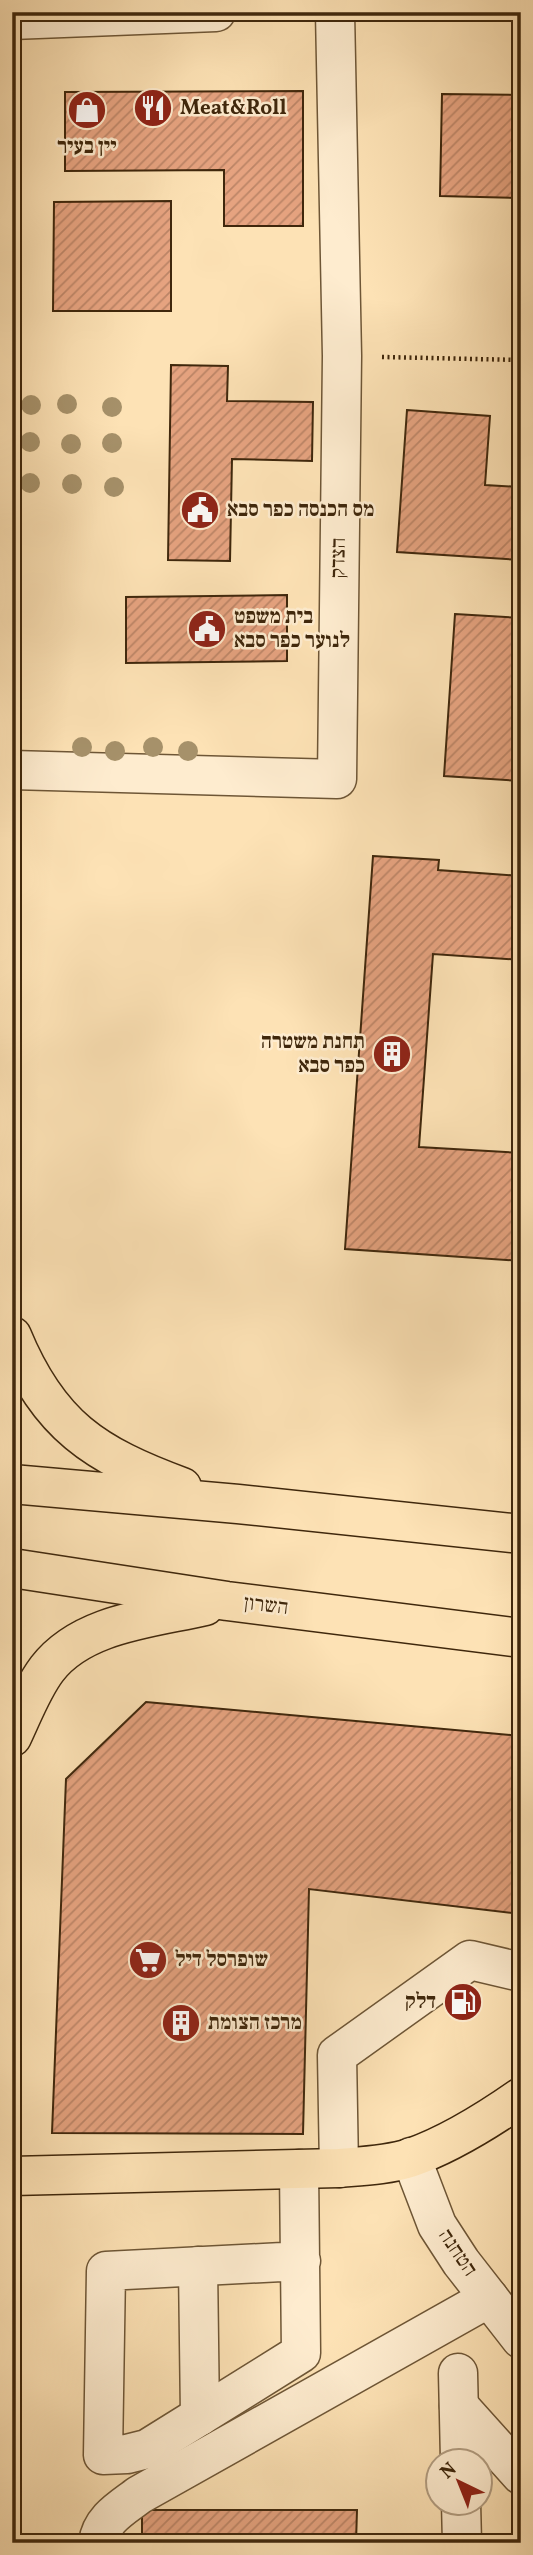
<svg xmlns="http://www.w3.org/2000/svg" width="533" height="2555" font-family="Vollkorn,'Frank Ruhl Libre',serif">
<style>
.building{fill:url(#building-hatch);stroke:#3f270c;stroke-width:2}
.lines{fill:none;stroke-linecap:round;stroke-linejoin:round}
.minor-casing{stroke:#6e5636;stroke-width:41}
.major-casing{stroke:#3f270c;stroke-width:41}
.path{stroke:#3f270c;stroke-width:4.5;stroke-dasharray:2 3.5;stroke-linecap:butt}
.minor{stroke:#feeccf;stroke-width:38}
.major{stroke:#fde2b5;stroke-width:38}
.tree{fill:#a6916a}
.labels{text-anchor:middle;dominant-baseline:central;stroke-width:5;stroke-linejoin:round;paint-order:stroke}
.poi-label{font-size:21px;font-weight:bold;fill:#3f270c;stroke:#feeccf;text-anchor:start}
.street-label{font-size:21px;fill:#3f270c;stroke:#feeccf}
</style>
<defs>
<pattern id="building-hatch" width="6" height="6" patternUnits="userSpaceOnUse" patternTransform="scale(1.75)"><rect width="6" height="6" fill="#e6a380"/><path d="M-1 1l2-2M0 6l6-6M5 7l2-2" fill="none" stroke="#bc8567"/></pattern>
</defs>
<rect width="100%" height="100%" fill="#fde2b5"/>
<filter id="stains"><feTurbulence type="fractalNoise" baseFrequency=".00286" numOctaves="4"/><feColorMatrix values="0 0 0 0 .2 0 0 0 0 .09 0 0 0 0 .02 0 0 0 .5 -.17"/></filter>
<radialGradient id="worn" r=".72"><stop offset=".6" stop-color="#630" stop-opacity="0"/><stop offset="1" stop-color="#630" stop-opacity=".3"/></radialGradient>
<g class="building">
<path d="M 303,91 L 303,226 L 224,226 L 224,170 L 65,171 L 65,92 Z"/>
<path d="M 442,94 L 521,95 L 521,198 L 440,196 Z"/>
<path d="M 171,201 L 171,311 L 53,311 L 54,202 Z"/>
<path d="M 171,365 L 228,366 L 227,401 L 313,402 L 312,461 L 232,459 L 230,561 L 168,560 Z"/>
<path d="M 407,410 L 490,416 L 485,485 L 521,487 L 521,560 L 397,552 Z"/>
<path d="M 287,595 L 287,661 L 126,663 L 126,597 Z"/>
<path d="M 455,614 L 521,618 L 521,781 L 444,776 Z"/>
<path d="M 373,856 L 439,860 L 438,870 L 521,876 L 521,960 L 433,954 L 419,1147 L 521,1153 L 521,1261 L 345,1249 Z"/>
<path d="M 146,1702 L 521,1736 L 521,1914 L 309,1889 L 303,2134 L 52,2133 L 66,1779 Z"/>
<path d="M 142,2510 L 357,2510 L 356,2543 L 142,2543 Z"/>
</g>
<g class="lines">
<g class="minor-casing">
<g id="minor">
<path d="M 12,20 L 216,12"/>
<path d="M 12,770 L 337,779 L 342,356 L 335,12"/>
<path d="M 411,2157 L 437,2225 L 461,2262 L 521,2339"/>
<path d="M 339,2168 L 337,2055 L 470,1960 L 521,1972"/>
<path d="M 299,2169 L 301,2353 L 147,2449 L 127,2454 L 103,2455 L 106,2271 L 301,2261"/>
<path d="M 198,2266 L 200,2416"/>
<path d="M 458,2373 L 460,2460"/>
<path d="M 459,2406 L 521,2475"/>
<path d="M 461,2502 L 462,2543"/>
<path d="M 98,2543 C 101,2519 122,2508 139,2495 L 489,2298"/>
</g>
</g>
<g class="major-casing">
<g id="major">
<path d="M 12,1336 C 49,1426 95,1455 182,1487"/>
<path d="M 12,1484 L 238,1504 L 521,1534"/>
<path d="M 12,1568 L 227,1601 L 521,1638"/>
<path d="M 12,1737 C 23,1714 32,1689 47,1669 C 82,1623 153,1618 205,1606"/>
<path d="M 12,2176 L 339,2168 C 363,2166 388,2165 410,2158 C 448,2145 488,2120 521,2097"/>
</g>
</g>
<path class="path" d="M 382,357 L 521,360"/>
<use href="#minor" class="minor"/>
<use href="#major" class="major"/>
</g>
<g class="tree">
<circle cx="67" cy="404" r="10"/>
<circle cx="31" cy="405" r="10"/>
<circle cx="112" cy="407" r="10"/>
<circle cx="30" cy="442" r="10"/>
<circle cx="112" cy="443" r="10"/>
<circle cx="71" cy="444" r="10"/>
<circle cx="30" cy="483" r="10"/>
<circle cx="72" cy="484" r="10"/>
<circle cx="114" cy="487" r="10"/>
<circle cx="82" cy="747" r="10"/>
<circle cx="153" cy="747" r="10"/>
<circle cx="115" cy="751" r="10"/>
<circle cx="188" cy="751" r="10"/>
</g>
<defs>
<g id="restaurant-disc" transform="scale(2.0125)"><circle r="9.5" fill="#8f2418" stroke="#feeccf"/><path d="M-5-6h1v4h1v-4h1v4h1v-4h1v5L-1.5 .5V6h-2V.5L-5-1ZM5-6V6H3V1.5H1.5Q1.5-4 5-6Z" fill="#fff"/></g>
<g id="shop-disc" transform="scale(2.0125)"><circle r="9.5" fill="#8f2418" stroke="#feeccf"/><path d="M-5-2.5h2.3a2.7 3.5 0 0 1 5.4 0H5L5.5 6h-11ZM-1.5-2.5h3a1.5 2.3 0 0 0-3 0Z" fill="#fff"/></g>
<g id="civic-disc" transform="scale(2.0125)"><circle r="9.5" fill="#8f2418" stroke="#feeccf"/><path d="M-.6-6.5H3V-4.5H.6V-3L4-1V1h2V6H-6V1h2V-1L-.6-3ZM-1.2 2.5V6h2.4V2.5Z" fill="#fff"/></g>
<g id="building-disc" transform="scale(2.0125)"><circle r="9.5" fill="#8f2418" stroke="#feeccf"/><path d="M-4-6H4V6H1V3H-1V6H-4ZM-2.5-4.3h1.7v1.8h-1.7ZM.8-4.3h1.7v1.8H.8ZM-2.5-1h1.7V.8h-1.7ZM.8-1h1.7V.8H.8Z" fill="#fff"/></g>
<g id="supermarket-disc" transform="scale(2.0125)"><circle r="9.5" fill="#8f2418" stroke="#feeccf"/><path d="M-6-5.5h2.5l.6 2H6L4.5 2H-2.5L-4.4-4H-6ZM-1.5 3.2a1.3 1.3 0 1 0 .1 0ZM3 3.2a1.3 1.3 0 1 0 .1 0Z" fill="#fff"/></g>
<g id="fuel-disc" transform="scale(2.0125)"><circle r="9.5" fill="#8f2418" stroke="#feeccf"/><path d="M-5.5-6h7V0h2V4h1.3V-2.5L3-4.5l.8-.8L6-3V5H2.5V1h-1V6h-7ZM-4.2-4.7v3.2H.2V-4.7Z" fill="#fff"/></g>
</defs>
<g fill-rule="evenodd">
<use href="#restaurant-disc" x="153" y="108"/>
<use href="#shop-disc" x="87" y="110"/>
<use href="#civic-disc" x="200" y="510"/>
<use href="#civic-disc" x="207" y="629"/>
<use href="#building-disc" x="392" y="1054"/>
<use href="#supermarket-disc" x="148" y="1960"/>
<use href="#fuel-disc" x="463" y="2002"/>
<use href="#building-disc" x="181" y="2023"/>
</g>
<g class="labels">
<g class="poi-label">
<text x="180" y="108">Meat&amp;Roll</text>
<text x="87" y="147" text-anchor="middle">יין בעיר</text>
<text x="227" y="510">מס הכנסה כפר סבא</text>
<text x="234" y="617">בית משפט<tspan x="234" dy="24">לנוער כפר סבא</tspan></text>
<text x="365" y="1042" text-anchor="end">תחנת משטרה<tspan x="365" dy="24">כפר סבא</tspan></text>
<text x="175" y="1960">שופרסל דיל</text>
<text x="436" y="2002" text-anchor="end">דלק</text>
<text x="208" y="2023">מרכז הצומת</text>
</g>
<g class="street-label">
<text transform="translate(339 558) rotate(-89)">הצדק</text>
<text transform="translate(266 1606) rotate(7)">השרון</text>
<text transform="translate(457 2253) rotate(56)">הטחנה</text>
</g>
</g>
<rect width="533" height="2555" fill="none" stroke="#fde2b5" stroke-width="42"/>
<rect x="14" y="14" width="505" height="2527" fill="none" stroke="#3f270c" stroke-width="3.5"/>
<rect x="21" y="21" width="491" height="2513" fill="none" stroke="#3f270c" stroke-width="2"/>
<g transform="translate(459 2482) rotate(317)"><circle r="33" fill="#feeccf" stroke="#b29d81" stroke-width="2"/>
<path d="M0-5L12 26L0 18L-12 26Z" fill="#8f2418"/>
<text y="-10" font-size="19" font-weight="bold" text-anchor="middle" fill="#3f270c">N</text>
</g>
<rect width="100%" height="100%" filter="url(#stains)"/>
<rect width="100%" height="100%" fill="url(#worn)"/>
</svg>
